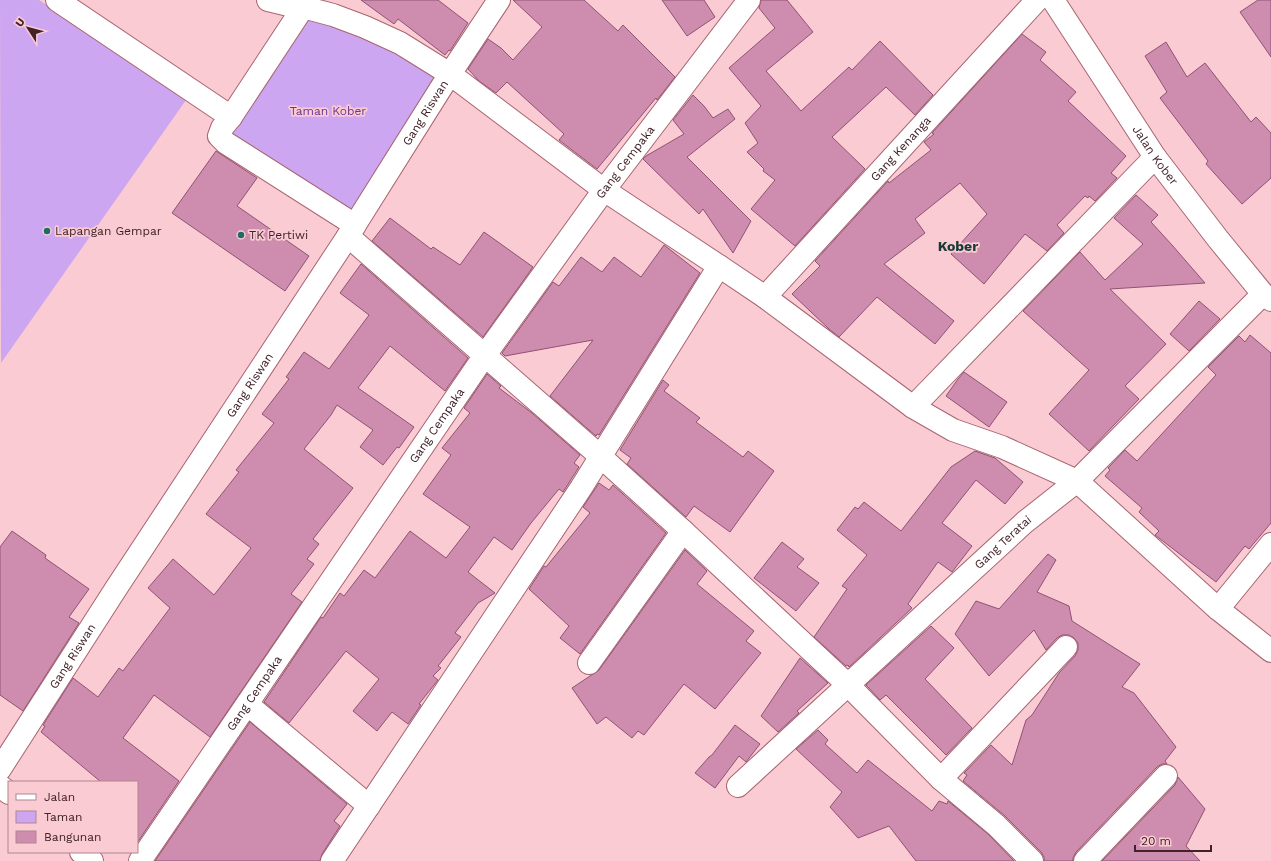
<svg xmlns="http://www.w3.org/2000/svg" width="1271" height="861" font-family="'Work Sans',sans-serif">
<style>
.green{fill:#cca6f0}
.building{fill:#ce8dae;stroke:#8f5373}
.lines{fill:none;stroke-linecap:round;stroke-linejoin:round}
.minor-casing{stroke:#a96471;stroke-width:24}
.minor{stroke:#fff;stroke-width:22}
.poi-dot{fill:#206b65;stroke:#facbd3;stroke-width:1.5}
.labels{text-anchor:middle;dominant-baseline:central;stroke-width:3.5;stroke-linejoin:round;paint-order:stroke}
.park-label{font-size:12px;fill:#6a3592;stroke:#facbd3}
.street-label{font-size:12px;fill:#402228;stroke:#facbd3}
.poi-label{font-size:12px;fill:#402228;stroke:#facbd3;text-anchor:start}
.quarter-label{font-size:14px;font-weight:bold;fill:#183a37;stroke:#facbd3}
</style>
<rect width="100%" height="100%" fill="#facbd3"/>
<g class="green">
<path d="M 0,0 L 39,0 L 186,100 L 1,363 Z"/>
<path d="M 303,7 L 446,80 L 346,219 L 226,143 Z"/>
</g>
<g class="building">
<path d="M 361,0 L 438,0 L 468,23 L 450,51 L 449,50 L 445,55 L 398,19 L 394,24 Z"/>
<path d="M 513,0 L 584,0 L 618,31 L 623,25 L 675,77 L 657,100 L 656,98 L 597,169 L 559,140 L 564,134 L 507,82 L 496,93 L 479,81 L 468,69 L 488,39 L 501,48 L 513,60 L 542,27 Z"/>
<path d="M 662,0 L 704,0 L 715,17 L 687,36 Z"/>
<path d="M 761,0 L 787,0 L 813,32 L 766,71 L 801,111 L 849,67 L 852,70 L 880,41 L 933,95 L 915,115 L 886,87 L 832,137 L 865,169 L 795,246 L 751,209 L 775,180 L 763,171 L 764,169 L 747,152 L 758,143 L 745,123 L 761,106 L 729,68 L 775,28 L 759,8 Z"/>
<path d="M 1258,0 L 1271,0 L 1271,57 L 1240,12 Z"/>
<path d="M 1022,34 L 1046,52 L 1040,60 L 1076,92 L 1068,101 L 1126,156 L 1111,173 L 1117,178 L 1095,201 L 1089,196 L 1088,198 L 1085,196 L 1057,225 L 1064,233 L 1047,251 L 1025,234 L 984,284 L 951,254 L 987,214 L 960,183 L 915,219 L 925,233 L 884,264 L 954,321 L 935,344 L 877,297 L 839,337 L 829,329 L 792,294 L 820,266 L 815,261 L 888,181 L 889,183 L 931,150 L 924,142 L 934,134 L 932,133 Z"/>
<path d="M 1166,42 L 1187,77 L 1205,63 L 1251,122 L 1256,117 L 1271,133 L 1271,178 L 1242,204 L 1206,164 L 1208,161 L 1160,98 L 1167,92 L 1145,56 Z"/>
<path d="M 693,95 L 704,106 L 713,118 L 728,109 L 735,119 L 687,157 L 751,221 L 733,253 L 703,209 L 699,214 L 643,159 L 646,156 L 684,134 L 673,120 Z"/>
<path d="M 216,151 L 257,178 L 237,206 L 309,256 L 285,291 L 172,213 Z"/>
<path d="M 1136,195 L 1158,215 L 1151,222 L 1172,245 L 1205,283 L 1110,289 L 1166,344 L 1125,386 L 1139,399 L 1089,451 L 1049,414 L 1089,370 L 1023,311 L 1080,252 L 1105,280 L 1143,244 L 1114,218 Z"/>
<path d="M 390,218 L 431,249 L 433,247 L 460,265 L 484,232 L 533,267 L 483,337 L 372,241 Z"/>
<path d="M 664,245 L 700,273 L 599,435 L 597,434 L 596,436 L 550,396 L 593,340 L 505,356 L 502,353 L 553,282 L 559,286 L 581,257 L 602,272 L 614,257 L 641,277 Z"/>
<path d="M 361,264 L 468,358 L 445,391 L 390,346 L 358,388 L 414,427 L 399,448 L 397,447 L 383,465 L 360,447 L 373,430 L 337,405 L 331,415 L 304,449 L 353,488 L 313,539 L 319,544 L 307,559 L 314,564 L 291,594 L 302,602 L 210,737 L 154,695 L 123,738 L 179,781 L 137,843 L 137,782 L 101,782 L 41,732 L 45,726 L 43,725 L 73,678 L 98,697 L 119,668 L 123,671 L 170,608 L 148,588 L 173,559 L 214,595 L 251,548 L 206,514 L 239,472 L 236,470 L 274,423 L 262,414 L 289,379 L 286,377 L 304,352 L 329,369 L 369,315 L 340,293 Z"/>
<path d="M 1199,301 L 1220,319 L 1189,351 L 1170,334 Z"/>
<path d="M 1250,335 L 1271,353 L 1271,523 L 1249,549 L 1245,546 L 1216,582 L 1155,535 L 1159,531 L 1139,512 L 1142,508 L 1105,476 L 1110,470 L 1108,468 L 1125,450 L 1137,461 L 1216,375 L 1208,367 L 1239,336 L 1245,342 Z"/>
<path d="M 964,372 L 1007,402 L 989,427 L 946,396 L 958,379 Z"/>
<path d="M 487,374 L 501,386 L 499,388 L 532,413 L 580,455 L 574,463 L 579,467 L 563,492 L 559,489 L 531,523 L 512,550 L 494,537 L 468,572 L 495,593 L 478,603 L 455,633 L 461,637 L 438,666 L 441,668 L 433,676 L 438,680 L 419,704 L 421,705 L 408,724 L 392,712 L 377,731 L 353,711 L 379,679 L 346,651 L 289,723 L 264,702 L 321,617 L 323,618 L 340,593 L 344,596 L 364,570 L 375,578 L 410,531 L 446,558 L 470,527 L 423,494 L 451,455 L 442,448 L 470,413 L 464,408 Z"/>
<path d="M 663,380 L 669,385 L 664,391 L 700,418 L 696,422 L 743,457 L 748,451 L 774,471 L 730,532 L 694,506 L 686,517 L 627,464 L 631,458 L 620,450 Z"/>
<path d="M 975,451 L 995,458 L 1023,482 L 1005,504 L 976,480 L 942,523 L 972,546 L 952,572 L 938,562 L 908,604 L 912,608 L 849,667 L 848,665 L 846,666 L 814,637 L 847,589 L 842,586 L 867,555 L 837,530 L 855,507 L 858,509 L 864,502 L 901,531 L 951,467 Z"/>
<path d="M 599,483 L 609,490 L 613,485 L 666,533 L 580,654 L 560,638 L 569,626 L 529,589 L 544,566 L 546,567 L 590,513 L 583,507 Z"/>
<path d="M 12,531 L 46,555 L 45,558 L 89,589 L 69,617 L 79,623 L 23,711 L 0,695 L 0,547 Z"/>
<path d="M 782,542 L 804,559 L 797,567 L 819,583 L 796,611 L 754,578 Z"/>
<path d="M 685,550 L 707,571 L 697,584 L 754,631 L 746,641 L 761,653 L 715,709 L 684,684 L 644,735 L 638,731 L 632,738 L 606,717 L 597,724 L 572,688 L 599,670 Z"/>
<path d="M 1048,554 L 1056,560 L 1037,592 L 1069,606 L 1072,621 L 1140,664 L 1122,687 L 1134,693 L 1176,747 L 1165,761 L 1167,764 L 1162,764 L 1157,767 L 1076,852 L 1073,858 L 1073,861 L 1044,861 L 1044,857 L 1041,852 L 1005,816 L 963,781 L 967,775 L 964,773 L 991,745 L 1012,765 L 1026,720 L 1032,715 L 1059,673 L 1075,656 L 1078,650 L 1078,643 L 1074,638 L 1069,635 L 1062,635 L 1057,638 L 1046,650 L 1034,630 L 989,676 L 955,634 L 976,601 L 999,609 Z"/>
<path d="M 931,626 L 954,648 L 925,679 L 972,728 L 946,755 L 886,695 L 880,700 L 866,685 Z"/>
<path d="M 800,658 L 828,683 L 797,711 L 799,713 L 778,732 L 761,716 Z"/>
<path d="M 250,722 L 347,804 L 334,821 L 340,826 L 322,854 L 320,861 L 155,861 Z"/>
<path d="M 735,725 L 760,744 L 746,762 L 739,756 L 715,788 L 695,773 L 709,757 L 712,755 Z"/>
<path d="M 818,730 L 828,740 L 825,744 L 857,773 L 868,760 L 932,811 L 939,801 L 947,804 L 948,801 L 988,834 L 1014,861 L 916,861 L 889,826 L 858,838 L 830,807 L 842,792 L 796,749 Z"/>
<path d="M 1178,777 L 1205,809 L 1186,846 L 1200,861 L 1102,861 L 1175,785 Z"/>
</g>
<g class="lines">
<g class="minor-casing">
<g id="minor">
<path d="M 57,0 L 231,117"/>
<path d="M 268,0 L 293,6 L 303,7 L 333,15 L 365,27 L 400,43 L 450,74 L 604,190 L 719,266 L 765,297 L 913,407 L 953,430 L 1002,447 L 1077,481 L 1218,609 L 1271,651"/>
<path d="M 308,0 L 231,117 L 222,128 L 219,136 L 226,143 L 355,225"/>
<path id="s1" d="M 1053,0 L 1155,157 L 1218,239 L 1263,294 L 1271,300"/>
<path d="M 348,236 L 600,456 L 683,531 L 847,684 L 941,779 L 996,825 L 1032,861"/>
<path id="s2" d="M 765,297 L 1037,0"/>
<path d="M 913,407 L 1155,157"/>
<path d="M 1218,609 L 1271,544"/>
<path d="M 589,663 L 683,531"/>
<path d="M 247,704 L 369,806"/>
<path id="s3" d="M 0,769 L 117,587 L 348,236 L 446,80 L 499,0"/>
<path d="M 941,779 L 1066,647"/>
<path d="M 0,786 L 9,793"/>
<path id="s4" d="M 738,786 L 1025,522 L 1077,481 L 1263,294"/>
<path d="M 81,852 L 92,861"/>
<path id="s5" d="M 140,861 L 485,355 L 604,190 L 749,0"/>
<path d="M 332,861 L 581,488 L 719,266"/>
<path d="M 1085,861 L 1166,776"/>
</g>
</g>
<use href="#minor" class="minor"/>
</g>
<g class="poi-dot">
<circle cx="47" cy="231" r="4"/>
<circle cx="241" cy="235" r="4"/>
</g>
<g class="labels">
<g class="park-label">
<text x="328" y="111">Taman Kober</text>
</g>
<g class="street-label">
<text stroke="none"><textPath href="#s3" startOffset="782">Gang Riswan</textPath></text>
<text stroke="none"><textPath href="#s2" startOffset="201">Gang Kenanga</textPath></text>
<text stroke="none"><textPath href="#s1" startOffset="186">Jalan Kober</textPath></text>
<text stroke="none"><textPath href="#s5" startOffset="851">Gang Cempaka</textPath></text>
<text stroke="none"><textPath href="#s3" startOffset="458">Gang Riswan</textPath></text>
<text stroke="none"><textPath href="#s5" startOffset="527">Gang Cempaka</textPath></text>
<text stroke="none"><textPath href="#s4" startOffset="360">Gang Teratai</textPath></text>
<text stroke="none"><textPath href="#s3" startOffset="134">Gang Riswan</textPath></text>
<text stroke="none"><textPath href="#s5" startOffset="203">Gang Cempaka</textPath></text>
</g>
<g class="poi-label">
<text x="55" y="231">Lapangan Gempar</text>
<text x="249" y="235">TK Pertiwi</text>
</g>
<g class="quarter-label">
<text x="958" y="246">Kober</text>
</g>
</g>
<rect x="8" y="781" width="130" height="72" fill="#facbd3" stroke="#b0878f"/>
<rect x="16" y="794" width="20" height="6" fill="#ffffff" stroke="#b0878f"/>
<text x="44" y="801" font-size="12" fill="#402228">Jalan</text>
<rect x="16" y="811" width="20" height="12" fill="#cca6f0" stroke="#b0878f"/>
<text x="44" y="821" font-size="12" fill="#402228">Taman</text>
<rect x="16" y="831" width="20" height="12" fill="#ce8dae" stroke="#b0878f"/>
<text x="44" y="841" font-size="12" fill="#402228">Bangunan</text>
<g transform="translate(28 28) rotate(306)" stroke="#facbd3" stroke-width="3" paint-order="stroke">
<path d="M0-3L7 15L0 10L-7 15Z" fill="#402228"/>
<text y="-6" font-size="11" font-weight="bold" text-anchor="middle" fill="#402228">U</text>
</g>
<path d="M1135 845v6h76v-6" fill="none" stroke="#402228" stroke-width="2"/>
<text x="1141" y="845" font-size="12" fill="#402228" stroke="#facbd3" stroke-width="3" paint-order="stroke">20 m</text>
</svg>
